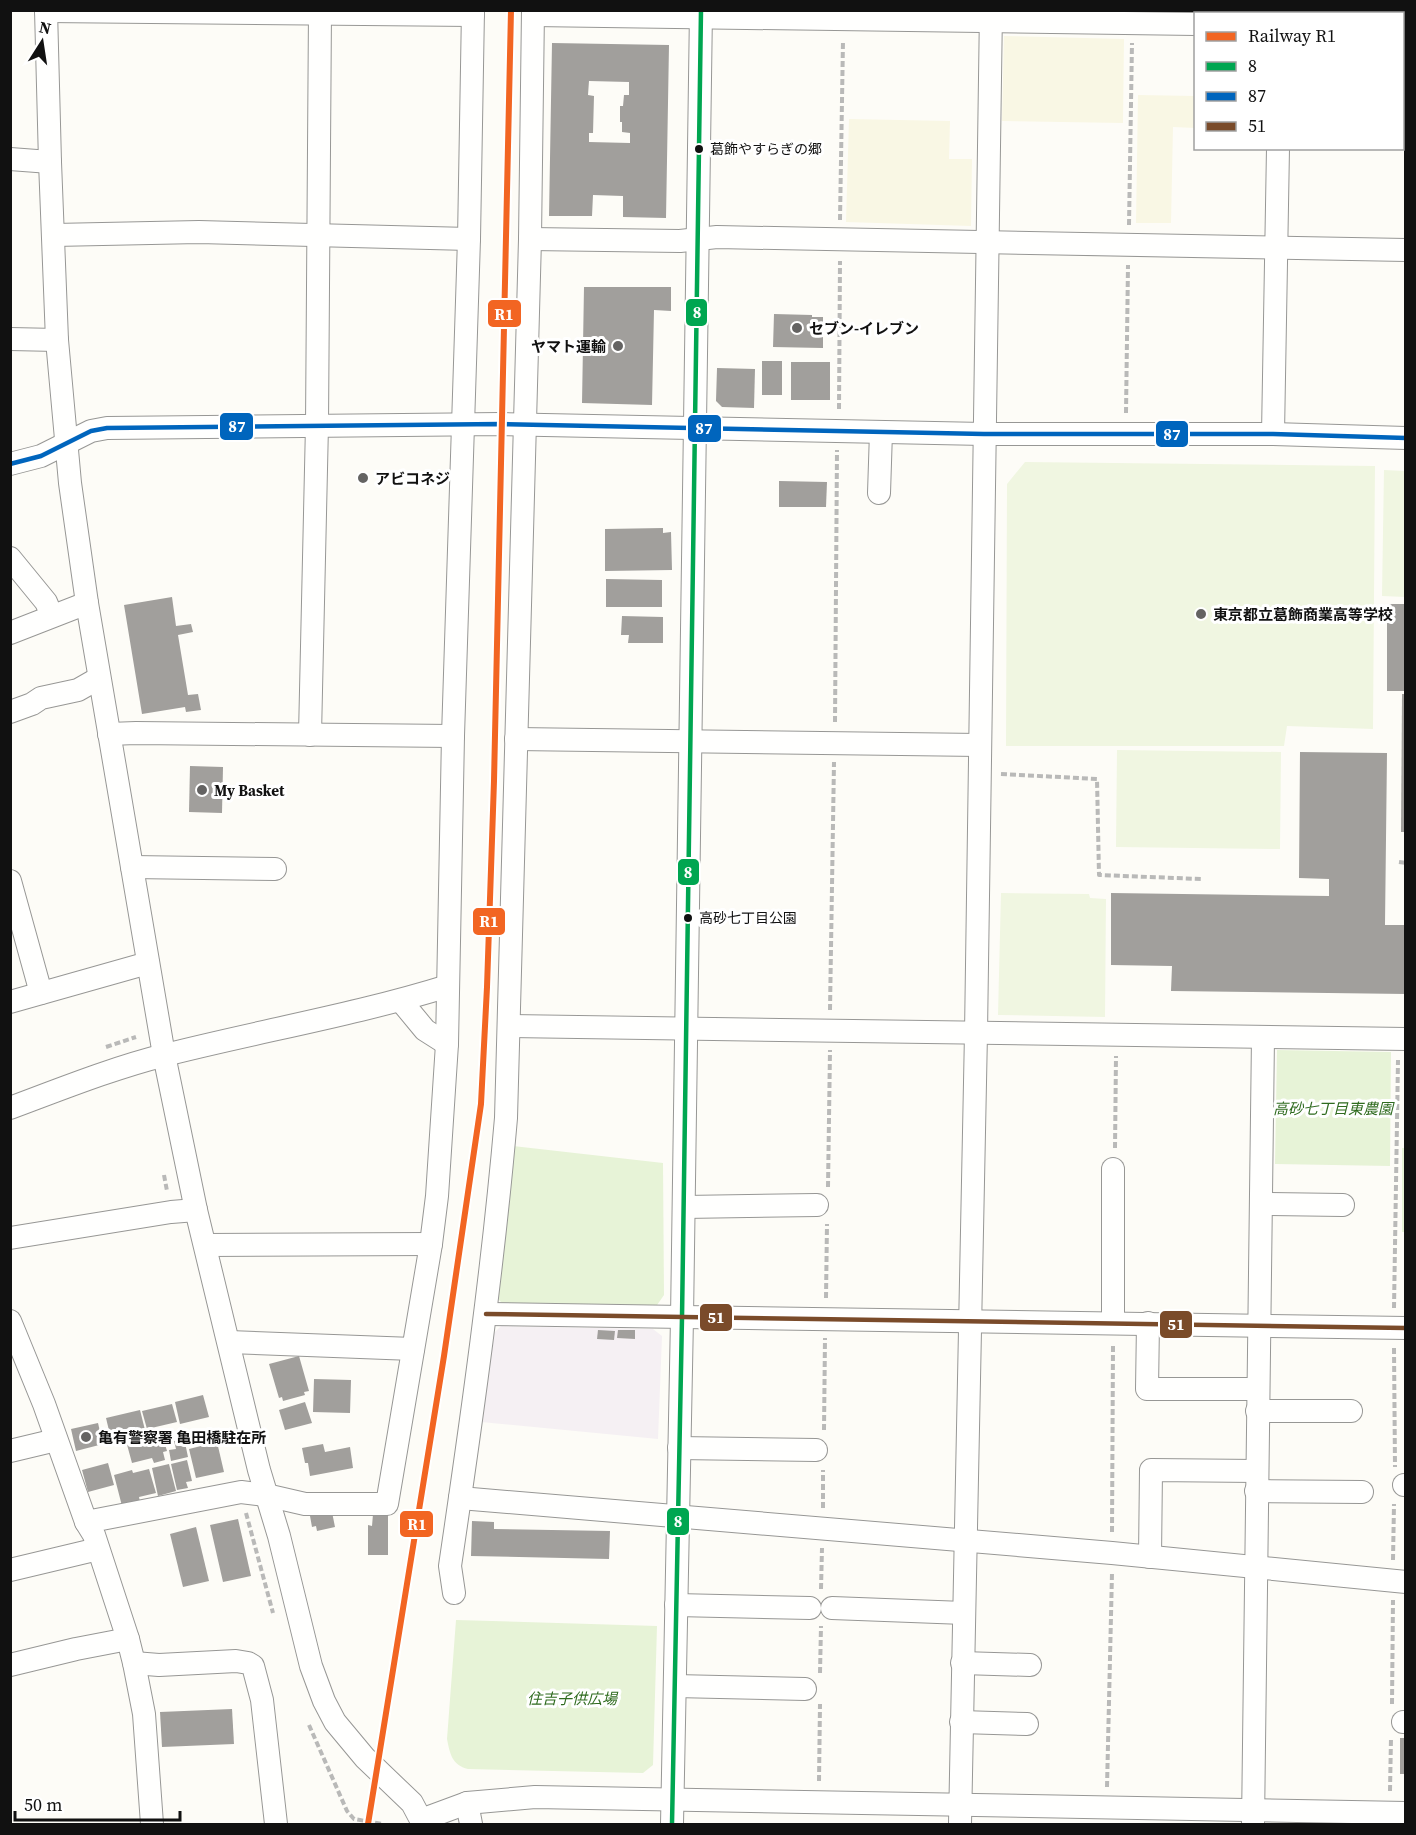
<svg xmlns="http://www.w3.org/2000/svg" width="1416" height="1835" font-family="'Source Serif 4','Noto Sans JP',serif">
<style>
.industrial{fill:#f5f0f3}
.farmland{fill:#f9f7e4}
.green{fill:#e7f3d7}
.pitch{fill:#f0f6e1}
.building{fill:#a19f9c;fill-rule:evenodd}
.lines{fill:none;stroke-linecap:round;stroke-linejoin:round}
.minor-casing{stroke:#979795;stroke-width:24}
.path{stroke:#b9b9b8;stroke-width:4;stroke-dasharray:6 3;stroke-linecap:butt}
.minor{stroke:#fffffe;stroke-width:22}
.bus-1-casing{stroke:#fff;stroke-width:9}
.bus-2-casing{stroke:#fff;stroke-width:9}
.bus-3-casing{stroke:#fff;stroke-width:9}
.bus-1{stroke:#00a651;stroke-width:4.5}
.bus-2{stroke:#0065bd;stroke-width:4.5}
.bus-3{stroke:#7a4b2a;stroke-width:4.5}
.rail-1-casing{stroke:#fff;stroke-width:10}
.rail-1{stroke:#f26522;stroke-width:6}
.bus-dot{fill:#111;stroke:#fff;stroke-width:2}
.poi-dot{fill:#646362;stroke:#fff;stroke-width:2}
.labels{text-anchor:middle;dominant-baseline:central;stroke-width:6;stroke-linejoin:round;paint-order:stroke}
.bus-label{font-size:14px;fill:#111;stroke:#fff;text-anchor:start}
.poi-label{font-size:15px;font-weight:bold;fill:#111;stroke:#fff;text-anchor:start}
.park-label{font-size:15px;font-style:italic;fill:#2f6b1f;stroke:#fff}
.line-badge{stroke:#fff;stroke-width:2}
.badge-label{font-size:16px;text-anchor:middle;font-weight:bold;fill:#fff}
</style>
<rect width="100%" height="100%" fill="#fdfcf7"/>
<path class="industrial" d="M 501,1326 L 653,1329 L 662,1336 L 658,1439 L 481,1422 L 494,1333 Z"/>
<g class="farmland">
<path d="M 1004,36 L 1124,39 L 1123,123 L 1002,121 Z"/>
<path d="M 1138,95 L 1195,96 L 1195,128 L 1173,127 L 1171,223 L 1136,223 Z"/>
<path d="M 849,119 L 950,121 L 949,159 L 972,159 L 971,226 L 846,222 Z"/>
</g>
<g class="green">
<path d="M 1277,1050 L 1391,1052 L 1390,1166 L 1275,1164 Z"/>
<path d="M 513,1146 L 663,1163 L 664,1295 L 655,1308 L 503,1304 L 498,1299 Z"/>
<path d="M 1402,1148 L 1406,1148 L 1405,1232 L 1402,1232 Z"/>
<path d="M 456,1620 L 657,1626 L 653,1765 L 643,1773 L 468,1769 C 452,1765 450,1754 447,1739 Z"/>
</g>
<g class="pitch">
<path d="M 1025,462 L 1375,466 L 1373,729 L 1287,726 L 1284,746 L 1006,746 L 1007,484 Z"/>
<path d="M 1384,470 L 1405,471 L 1405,597 L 1382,596 Z"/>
<path d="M 1117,750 L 1281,752 L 1280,849 L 1116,847 Z"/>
<path d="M 1001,893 L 1089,894 L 1090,898 L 1106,899 L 1105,1017 L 998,1015 Z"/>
</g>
<g class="building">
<path d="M 552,43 L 669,45 L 666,218 L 623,217 L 623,196 L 593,195 L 592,216 L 549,216 ZM 589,81 L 629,82 L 629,95 L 624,95 L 623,106 L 620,106 L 620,122 L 622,122 L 622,132 L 630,133 L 630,143 L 589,142 L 589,133 L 593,133 L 594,96 L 588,95 Z"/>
<path d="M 584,287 L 671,287 L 671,311 L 654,310 L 652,405 L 582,403 Z"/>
<path d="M 774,314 L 812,315 L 812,317 L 823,317 L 823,348 L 773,347 Z"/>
<rect x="762" y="361" width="20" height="34"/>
<rect x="791" y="362" width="39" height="38"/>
<path d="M 717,368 L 755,369 L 754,408 L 722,407 L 716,401 Z"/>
<path d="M 779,481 L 827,482 L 826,507 L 779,507 Z"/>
<path d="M 663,528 L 663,533 L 671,532 L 672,570 L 605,571 L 605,529 Z"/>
<path d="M 606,579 L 662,580 L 662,607 L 606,607 Z"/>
<path d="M 172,597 L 176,626 L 191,624 L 193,632 L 178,635 L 188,695 L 198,694 L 201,710 L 186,712 L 185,707 L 142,714 L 124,605 Z"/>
<rect x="1387" y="604" width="19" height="87"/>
<path d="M 622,616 L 663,617 L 663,643 L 628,643 L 629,635 L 621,635 Z"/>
<path d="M 1402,694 L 1406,694 L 1406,832 L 1401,832 Z"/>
<path d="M 1300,752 L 1387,753 L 1385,925 L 1406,925 L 1406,994 L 1171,991 L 1172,966 L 1111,965 L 1111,893 L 1329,896 L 1329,879 L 1299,878 Z"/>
<path d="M 190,766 L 223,767 L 222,813 L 189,812 Z"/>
<path d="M 598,1330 L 615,1331 L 614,1340 L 597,1339 Z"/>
<path d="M 618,1330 L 635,1330 L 635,1339 L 617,1338 Z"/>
<path d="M 299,1356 L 309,1391 L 304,1392 L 305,1395 L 283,1401 L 282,1397 L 279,1398 L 269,1364 Z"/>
<path d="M 314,1379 L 351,1380 L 350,1413 L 313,1412 Z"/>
<path d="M 203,1395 L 209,1417 L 180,1424 L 175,1402 Z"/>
<path d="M 305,1402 L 312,1423 L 285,1430 L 279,1410 Z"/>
<path d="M 172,1404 L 177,1422 L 147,1429 L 142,1411 Z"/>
<path d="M 140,1410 L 146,1434 L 112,1443 L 106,1418 Z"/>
<path d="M 98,1423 L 103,1444 L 76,1451 L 71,1429 Z"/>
<path d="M 146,1436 L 149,1445 L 164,1441 L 167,1451 L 163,1452 L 165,1460 L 154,1463 L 152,1458 L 132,1463 L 126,1441 Z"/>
<path d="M 184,1438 L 188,1457 L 171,1461 L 169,1450 L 176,1449 L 174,1441 Z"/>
<path d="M 217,1442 L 224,1472 L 196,1478 L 189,1449 Z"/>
<path d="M 323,1444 L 325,1452 L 350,1447 L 353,1468 L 310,1476 L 308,1463 L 305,1463 L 302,1448 Z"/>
<path d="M 187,1460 L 192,1481 L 186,1482 L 188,1488 L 177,1490 L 171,1464 Z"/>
<path d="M 108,1463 L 114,1485 L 88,1492 L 82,1470 Z"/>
<path d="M 169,1464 L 176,1491 L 158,1496 L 152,1468 Z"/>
<path d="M 149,1469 L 156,1493 L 139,1497 L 140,1502 L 122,1506 L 114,1475 L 132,1470 L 133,1473 Z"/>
<path d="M 332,1512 L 335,1527 L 317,1531 L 316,1526 L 312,1527 L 310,1516 Z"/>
<path d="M 373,1514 L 388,1515 L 388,1555 L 368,1555 L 368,1525 L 372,1526 Z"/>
<path d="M 238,1519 L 251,1576 L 223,1582 L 210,1525 Z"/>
<path d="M 472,1521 L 494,1522 L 494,1529 L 610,1531 L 609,1559 L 471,1556 Z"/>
<path d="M 196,1527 L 209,1581 L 183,1587 L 170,1534 Z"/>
<path d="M 232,1709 L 234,1744 L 162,1747 L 160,1712 Z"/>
<rect x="1400" y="1738" width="6" height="36"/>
</g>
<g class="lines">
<g class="minor-casing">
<g id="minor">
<path d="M 46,10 L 50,162 L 57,340 L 70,483 L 87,603 L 164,1055 L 196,1210 L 259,1470 L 279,1536 L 311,1666 L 324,1701 L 335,1722 L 365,1758 L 412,1803 L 421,1820 L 421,1824"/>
<path d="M 46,11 L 473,15"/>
<path d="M 1280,14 L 1280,10"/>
<path d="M 533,15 L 1196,24"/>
<path d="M 1402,27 L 1406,27"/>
<path d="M 10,159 L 50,162"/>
<path d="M 54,235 L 199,232 L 469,239"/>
<path d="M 530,239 L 680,241 L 717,237 L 1406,250"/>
<path d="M 10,339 L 57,340"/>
<path d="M 1273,434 L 1278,148"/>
<path d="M 10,464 L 41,456 L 91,431 L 107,428 L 501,424 L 984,434 L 1273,434 L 1406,438"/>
<path d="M 879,493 L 881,432"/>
<path d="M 10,558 L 46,602 L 52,616"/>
<path d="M 10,633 L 87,603"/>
<path d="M 10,712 L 32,704 L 41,698 L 78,690 L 99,678"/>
<path d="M 109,734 L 136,733 L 453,736"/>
<path d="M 310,735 L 317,425 L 320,10"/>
<path d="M 516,739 L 980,745"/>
<path d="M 132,867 L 275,869"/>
<path d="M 10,881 L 41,993"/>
<path d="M 401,1001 L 425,1030 L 447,1044"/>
<path d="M 10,1002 L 148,963"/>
<path d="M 510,1026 L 1406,1039"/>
<path d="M 10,1108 C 61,1089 113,1068 165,1055 C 259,1031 355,1015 448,986"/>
<path d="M 1261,1204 L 1343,1205"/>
<path d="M 684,1207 L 817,1205"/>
<path d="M 10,1238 L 171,1212 L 196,1210"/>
<path d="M 206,1245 L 431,1244"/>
<path d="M 486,1314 L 1406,1328"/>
<path d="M 10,1321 L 44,1404 L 86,1522 L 94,1535 L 128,1639 L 134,1663 L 144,1714 L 152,1824"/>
<path d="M 1113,1323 L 1113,1169"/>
<path d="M 1148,1323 L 1147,1389 L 1257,1389"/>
<path d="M 229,1342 L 413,1349"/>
<path d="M 1257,1411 L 1351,1411"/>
<path d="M 679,1448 L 816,1450"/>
<path d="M 10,1451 L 56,1440"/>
<path d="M 1404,1485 L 1406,1485"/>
<path d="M 1256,1491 L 1362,1492"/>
<path d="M 460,1498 L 1112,1553 L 1406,1582"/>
<path d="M 86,1522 L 241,1492 L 266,1495 L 305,1504 L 387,1504 L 431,1244 L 437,1196 L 447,1044 L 453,736 L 469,239 L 473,10"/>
<path d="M 1150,1557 L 1151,1470 L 1257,1471"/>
<path d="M 10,1570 L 98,1549"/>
<path d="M 454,1593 L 450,1566 C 472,1417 493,1268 506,1118 L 530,239 L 533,10"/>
<path d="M 676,1605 L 810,1608"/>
<path d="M 832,1608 L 964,1613"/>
<path d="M 134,1663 L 159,1665 L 236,1661 L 248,1663 L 253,1666 L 262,1700 L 276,1824"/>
<path d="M 962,1663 L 1030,1665"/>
<path d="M 10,1665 L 76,1649 L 128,1639"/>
<path d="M 675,1686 L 805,1689"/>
<path d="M 961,1722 L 1027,1724"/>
<path d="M 1403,1722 L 1406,1722"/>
<path d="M 467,1803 L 471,1824"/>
<path d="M 421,1820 L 467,1803 L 535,1797 L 1406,1813"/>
<path d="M 672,1824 L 682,1318 L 701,10"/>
<path d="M 960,1824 L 976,1033 L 991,10"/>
<path d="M 1253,1824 L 1263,1037"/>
</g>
</g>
<g class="path">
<path d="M 840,220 L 843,41"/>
<path d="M 1129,225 L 1132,43"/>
<path d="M 839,409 L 840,261"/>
<path d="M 1126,413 L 1128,265"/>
<path d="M 835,722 L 837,450"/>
<path d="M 1001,774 L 1097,779 L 1099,875 L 1201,879"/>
<path d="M 1399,862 L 1406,863"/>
<path d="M 830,1010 L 834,762"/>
<path d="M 106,1047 L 136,1037"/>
<path d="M 1115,1148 L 1116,1056"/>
<path d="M 164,1175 L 167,1191"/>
<path d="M 828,1187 L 830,1050"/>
<path d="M 826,1298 L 827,1224"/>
<path d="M 1394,1308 L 1398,1060"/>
<path d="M 1394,1348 L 1395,1467"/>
<path d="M 824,1430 L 825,1338"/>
<path d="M 823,1508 L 823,1470"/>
<path d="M 246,1513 L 273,1613"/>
<path d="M 1112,1532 L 1113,1345"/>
<path d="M 1393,1560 L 1394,1504"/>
<path d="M 821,1589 L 822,1548"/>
<path d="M 820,1673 L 821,1626"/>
<path d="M 1392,1704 L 1393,1600"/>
<path d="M 309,1725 L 347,1811 L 354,1819 L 382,1824"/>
<path d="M 819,1781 L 820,1704"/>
<path d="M 1107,1787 L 1112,1573"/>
<path d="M 1390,1791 L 1391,1738"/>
</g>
<use href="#minor" class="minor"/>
<g class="bus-1-casing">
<path id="bus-1" d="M 672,1824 L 682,1318 L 701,10"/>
</g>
<g class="bus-2-casing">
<path id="bus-2" d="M 10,464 L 41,456 L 91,431 L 107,428 L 501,424 L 984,434 L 1273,434 L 1406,438"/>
</g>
<g class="bus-3-casing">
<path id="bus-3" d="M 486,1314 L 1406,1328"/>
</g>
<use href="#bus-1" class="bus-1"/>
<use href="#bus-2" class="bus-2"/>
<use href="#bus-3" class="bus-3"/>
<g class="rail-1-casing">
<path id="rail-1" d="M 368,1824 L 444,1356 L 481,1104 L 487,987 L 494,781 L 511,10"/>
</g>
<use href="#rail-1" class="rail-1"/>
</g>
<g class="bus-dot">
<circle cx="699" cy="149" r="5"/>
<circle cx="688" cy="918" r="5"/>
</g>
<g class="poi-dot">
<circle cx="797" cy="328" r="6"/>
<circle cx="618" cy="346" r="6"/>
<circle cx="363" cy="478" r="6"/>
<circle cx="1201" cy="614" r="6"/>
<circle cx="202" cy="790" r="6"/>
<circle cx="86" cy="1437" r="6"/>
</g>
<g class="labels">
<g class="bus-label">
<text x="710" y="149">葛飾やすらぎの郷</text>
<text x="699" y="918">高砂七丁目公園</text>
</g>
<g class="poi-label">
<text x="809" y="328">セブン-イレブン</text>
<text x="606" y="346" text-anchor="end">ヤマト運輸</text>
<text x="375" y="478">アビコネジ</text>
<text x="1213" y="614">東京都立葛飾商業高等学校</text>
<text x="214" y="790">My Basket</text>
<text x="98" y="1437">亀有警察署 亀田橋駐在所</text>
</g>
<g class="park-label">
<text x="1333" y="1108">高砂七丁目東農園</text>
<text x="572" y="1698">住吉子供広場</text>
</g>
</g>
<g class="line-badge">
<rect x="685" y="298" width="23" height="29" rx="6" fill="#00a651"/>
<rect x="487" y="299" width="35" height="29" rx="6" fill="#f26522"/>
<rect x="219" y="412" width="35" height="29" rx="6" fill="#0065bd"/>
<rect x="687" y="414" width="35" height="29" rx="6" fill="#0065bd"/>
<rect x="1155" y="420" width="34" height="28" rx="6" fill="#0065bd"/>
<rect x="677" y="858" width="23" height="28" rx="6" fill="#00a651"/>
<rect x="472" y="907" width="34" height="29" rx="6" fill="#f26522"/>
<rect x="699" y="1303" width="34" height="29" rx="6" fill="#7a4b2a"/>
<rect x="1159" y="1310" width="34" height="29" rx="6" fill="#7a4b2a"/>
<rect x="666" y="1507" width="24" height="29" rx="6" fill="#00a651"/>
<rect x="399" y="1510" width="35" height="28" rx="6" fill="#f26522"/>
</g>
<g class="badge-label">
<text x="697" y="318">8</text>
<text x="504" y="320">R1</text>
<text x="237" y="432">87</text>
<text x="704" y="434">87</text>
<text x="1172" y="440">87</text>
<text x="688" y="878">8</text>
<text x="489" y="927">R1</text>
<text x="716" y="1323">51</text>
<text x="1176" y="1330">51</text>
<text x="678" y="1527">8</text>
<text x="417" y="1530">R1</text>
</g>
<rect width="1416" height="1835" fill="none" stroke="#111111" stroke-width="24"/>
<rect x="1194" y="12" width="210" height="138" fill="#ffffff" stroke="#a0a0a0" stroke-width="1.5"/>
<rect x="1206" y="32" width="30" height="9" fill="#f26522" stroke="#a0a0a0" stroke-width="1.5"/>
<text x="1248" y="42" font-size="18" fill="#111111">Railway R1</text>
<rect x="1206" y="62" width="30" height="9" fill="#00a651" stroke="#a0a0a0" stroke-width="1.5"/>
<text x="1248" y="72" font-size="18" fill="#111111">8</text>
<rect x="1206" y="92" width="30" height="9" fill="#0065bd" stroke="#a0a0a0" stroke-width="1.5"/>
<text x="1248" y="102" font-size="18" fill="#111111">87</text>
<rect x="1206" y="122" width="30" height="9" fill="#7a4b2a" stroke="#a0a0a0" stroke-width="1.5"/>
<text x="1248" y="132" font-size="18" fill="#111111">51</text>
<g transform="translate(42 42) rotate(12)" stroke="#ffffff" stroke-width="4.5" paint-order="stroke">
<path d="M0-4.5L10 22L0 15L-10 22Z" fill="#111111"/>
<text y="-9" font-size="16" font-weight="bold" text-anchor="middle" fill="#111111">N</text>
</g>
<path d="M15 1811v9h165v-9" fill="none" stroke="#111111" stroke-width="3"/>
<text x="24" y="1811" font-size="18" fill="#111111" stroke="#ffffff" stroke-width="4.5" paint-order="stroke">50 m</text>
</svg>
